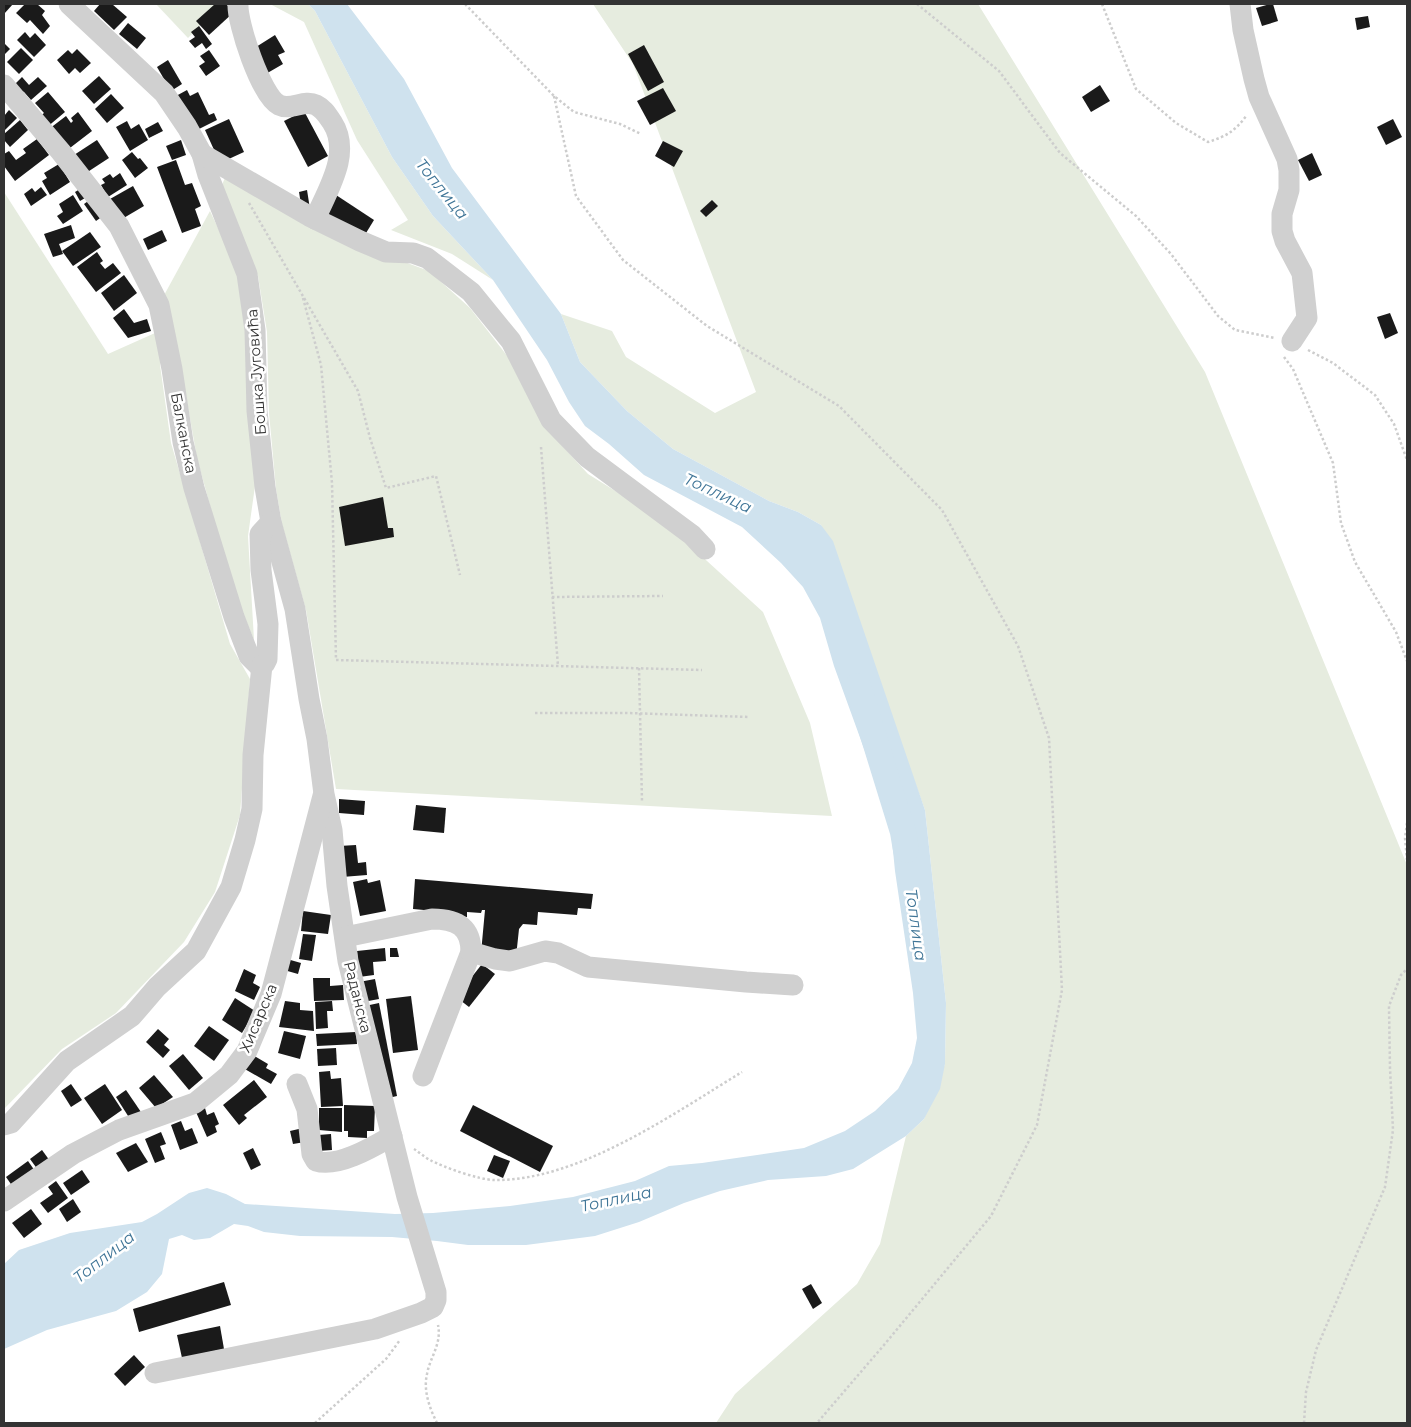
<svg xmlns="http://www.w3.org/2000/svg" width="1411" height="1427" font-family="Montserrat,sans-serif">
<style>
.green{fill:#e6ecdf}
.water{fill:#cfe2ee;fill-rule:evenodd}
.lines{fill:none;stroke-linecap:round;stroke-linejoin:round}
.river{stroke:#cfe2ee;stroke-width:26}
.building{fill:#1a1a1a}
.path{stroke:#cdcdcd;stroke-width:2.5;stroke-dasharray:2.5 2.5;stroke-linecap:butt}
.minor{stroke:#d0d0d0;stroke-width:21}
.labels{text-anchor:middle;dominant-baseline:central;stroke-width:5;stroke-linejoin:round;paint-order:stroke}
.street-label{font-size:15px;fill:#333;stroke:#fff}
.water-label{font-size:16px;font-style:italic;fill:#3f7597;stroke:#fff}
</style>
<rect width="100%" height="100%" fill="#fff"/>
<g class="green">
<path d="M 156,4 L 222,4 L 188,38 Z"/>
<path d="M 270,4 L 308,4 L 315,11 L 392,157 L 433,216 L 493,280 L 452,254 L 391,230 L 408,220 L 357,140 L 304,22 Z"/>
<path d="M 593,4 L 978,4 L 1205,372 L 1407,865 L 1407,1423 L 716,1423 L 735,1394 L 857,1284 L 880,1244 L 906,1136 L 924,1119 L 945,1064 L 946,1003 L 925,810 L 821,525 L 798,512 L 769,501 L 673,449 L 627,411 L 580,362 L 561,314 L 612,331 L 626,357 L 715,413 L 756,392 L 633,64 Z"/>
<path d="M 226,175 L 372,250 L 429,271 L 470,308 L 512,362 L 546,428 L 588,474 L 662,520 L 763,612 L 810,723 L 832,816 L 336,789 L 306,610 L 282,524 L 276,489 L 269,413 L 267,332 L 258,276 L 220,190 Z"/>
<path d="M 4,192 L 108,354 L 164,329 L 162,299 L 210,211 L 238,271 L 247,332 L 255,486 L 248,536 L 254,640 L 232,586 L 197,458 L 184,384 L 164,331 L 160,365 L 171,443 L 230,644 L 250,679 L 240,815 L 215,892 L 184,942 L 116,1013 L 62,1049 L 4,1109 Z"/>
</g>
<path class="water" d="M 308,4 L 347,4 L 404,79 L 452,168 L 561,314 L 580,362 L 627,411 L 673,449 L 769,501 L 798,512 L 821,525 L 833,541 L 925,810 L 946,1003 L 945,1064 L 940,1089 L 924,1119 L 906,1136 L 853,1169 L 826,1176 L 768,1180 L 720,1191 L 684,1203 L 639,1222 L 595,1236 L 526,1245 L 468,1245 L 437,1241 L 392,1237 L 300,1236 L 264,1232 L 248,1226 L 234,1224 L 210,1238 L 194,1240 L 182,1235 L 169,1239 L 162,1274 L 147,1292 L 116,1311 L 47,1330 L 4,1349 L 4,1264 L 19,1250 L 70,1233 L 142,1222 L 157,1214 L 189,1193 L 207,1188 L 226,1194 L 245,1204 L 395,1214 L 433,1213 L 510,1206 L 573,1197 L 635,1181 L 669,1166 L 702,1163 L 804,1148 L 845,1131 L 875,1111 L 898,1089 L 912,1063 L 917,1038 L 913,993 L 895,871 L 890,820 L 834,666 L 820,618 L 803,587 L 781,563 L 742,527 L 644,475 L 609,444 L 585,426 L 569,402 L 547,360 L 493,280 L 433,216 L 392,157 L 315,11 ZM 861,713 C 869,718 872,726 877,735 C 892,763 896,784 902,814 L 897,817 L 865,732 Z"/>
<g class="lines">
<path class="river" d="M 858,686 L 903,832 L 906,850"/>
</g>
<g class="building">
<path d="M 4,4 L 13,4 L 4,14 Z"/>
<path d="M 25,4 L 37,4 L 45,11 L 42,15 L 50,26 L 43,34 L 30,20 L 27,23 L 16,13 Z"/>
<path d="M 100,4 L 112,4 L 127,17 L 114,30 L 94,11 Z"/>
<path d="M 215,4 L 226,4 L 234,12 L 209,35 L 196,21 Z"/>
<path d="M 1270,4 L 1273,4 L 1278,21 L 1262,26 L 1256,8 Z"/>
<path d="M 1368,16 L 1370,27 L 1357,30 L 1355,18 Z"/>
<path d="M 128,23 L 146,38 L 137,49 L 119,34 Z"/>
<path d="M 199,26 L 212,44 L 206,49 L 202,43 L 195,48 L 189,41 L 195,37 L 191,32 Z"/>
<path d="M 25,32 L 30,38 L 35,33 L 46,45 L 34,57 L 17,40 Z"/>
<path d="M 275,35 L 285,52 L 278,55 L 283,64 L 264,75 L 256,47 Z"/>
<path d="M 4,43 L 10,49 L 4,55 Z"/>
<path d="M 644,45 L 664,82 L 648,91 L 628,54 Z"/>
<path d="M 21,48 L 33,60 L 19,74 L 7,62 Z"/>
<path d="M 77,49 L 91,63 L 80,73 L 75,68 L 69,74 L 57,60 L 68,50 L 72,54 Z"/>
<path d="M 209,50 L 220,66 L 206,76 L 199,66 L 205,62 L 200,56 Z"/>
<path d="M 168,60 L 182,84 L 171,91 L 157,67 Z"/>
<path d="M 99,76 L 111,89 L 94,104 L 82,91 Z"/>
<path d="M 22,77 L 29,85 L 38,77 L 47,86 L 31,100 L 24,92 L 12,87 Z"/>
<path d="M 1100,85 L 1110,101 L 1091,112 L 1082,97 Z"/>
<path d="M 663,88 L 676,111 L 650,125 L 637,101 Z"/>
<path d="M 187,90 L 190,96 L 198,92 L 209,115 L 214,113 L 217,120 L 197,130 L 176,96 Z"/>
<path d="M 48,92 L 65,112 L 46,128 L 38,118 L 44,113 L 35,103 Z"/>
<path d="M 111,94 L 124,108 L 107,123 L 95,109 Z"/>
<path d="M 9,110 L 17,118 L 4,131 L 4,116 Z"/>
<path d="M 304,111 L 328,156 L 308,167 L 284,121 Z"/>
<path d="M 78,112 L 92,131 L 66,151 L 49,129 L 66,116 L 71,123 L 73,121 L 71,118 Z"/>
<path d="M 229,119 L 244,152 L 220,163 L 205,130 Z"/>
<path d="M 1393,119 L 1402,137 L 1386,145 L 1377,127 Z"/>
<path d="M 20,120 L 28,130 L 10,147 L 4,140 L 4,134 Z"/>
<path d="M 127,121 L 131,129 L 139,124 L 148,140 L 130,151 L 116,127 Z"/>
<path d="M 158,122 L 163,131 L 149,138 L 145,129 Z"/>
<path d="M 37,139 L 49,155 L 15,181 L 4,166 L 4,154 L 9,151 L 16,160 L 26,153 L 23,149 Z"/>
<path d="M 97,140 L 109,158 L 86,173 L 74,155 Z"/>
<path d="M 181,140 L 186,155 L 172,160 L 166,146 Z"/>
<path d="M 663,141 L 683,151 L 674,167 L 655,156 Z"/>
<path d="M 132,152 L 138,159 L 140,158 L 148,168 L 135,178 L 122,160 Z"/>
<path d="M 1312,153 L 1322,175 L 1309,181 L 1298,160 Z"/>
<path d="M 176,160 L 185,185 L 192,183 L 201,206 L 195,209 L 201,226 L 182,233 L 157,167 Z"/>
<path d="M 59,164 L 70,182 L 50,195 L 42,181 L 47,178 L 44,173 Z"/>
<path d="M 120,173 L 127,185 L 108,197 L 101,185 L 105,183 L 102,179 L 110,174 L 113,178 Z"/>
<path d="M 85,186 L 90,195 L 80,201 L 75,192 Z"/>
<path d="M 133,186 L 144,206 L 122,219 L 110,199 Z"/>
<path d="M 41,187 L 47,195 L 31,206 L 24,194 L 32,188 L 35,192 Z"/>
<path d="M 307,190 L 310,209 L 302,211 L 299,192 Z"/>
<path d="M 73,195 L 83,211 L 63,224 L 57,216 L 63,212 L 59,204 Z"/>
<path d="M 336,195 L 374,220 L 363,238 L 325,213 Z"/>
<path d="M 91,199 L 103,216 L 96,221 L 84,204 Z"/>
<path d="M 712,200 L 718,206 L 706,217 L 700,211 Z"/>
<path d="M 71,225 L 75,238 L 59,244 L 63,254 L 53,257 L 44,234 Z"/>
<path d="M 162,230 L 167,241 L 148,250 L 143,239 Z"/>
<path d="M 90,232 L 101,247 L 73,266 L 62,251 Z"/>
<path d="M 97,252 L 103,261 L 100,263 L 105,269 L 113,263 L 121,273 L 96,292 L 77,267 Z"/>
<path d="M 124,275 L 137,293 L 114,311 L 101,293 Z"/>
<path d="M 124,309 L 134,323 L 147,319 L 151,331 L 128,338 L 113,318 Z"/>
<path d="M 1390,313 L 1398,333 L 1385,339 L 1377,317 Z"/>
<path d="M 383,497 L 388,528 L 393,528 L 394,537 L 345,546 L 339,507 Z"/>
<path d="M 339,799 L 365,801 L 364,815 L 339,813 Z"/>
<path d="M 416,805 L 446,808 L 444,833 L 413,830 Z"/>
<path d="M 356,845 L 358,863 L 366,862 L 367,875 L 342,877 L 339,846 Z"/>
<path d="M 367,879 L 368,883 L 380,880 L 386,911 L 360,916 L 353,882 Z"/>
<path d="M 415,879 L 593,894 L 591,909 L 578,908 L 577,915 L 538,912 L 537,925 L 523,924 L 519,929 L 516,957 L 481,953 L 485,910 L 482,910 L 481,913 L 467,912 L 467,917 L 435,914 L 435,911 L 413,909 Z"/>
<path d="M 303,911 L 331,915 L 328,934 L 301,931 Z"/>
<path d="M 303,934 L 316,935 L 312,961 L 299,959 Z"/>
<path d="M 385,948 L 386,961 L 373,962 L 374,975 L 359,977 L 357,951 Z"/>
<path d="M 390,948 L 397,948 L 399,957 L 390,957 Z"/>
<path d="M 287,959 L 301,963 L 298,974 L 284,970 Z"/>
<path d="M 482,964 L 495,974 L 469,1007 L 456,997 Z"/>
<path d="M 244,969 L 256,975 L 253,983 L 260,987 L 254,1000 L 235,991 Z"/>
<path d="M 313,978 L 330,978 L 330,986 L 343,985 L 344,1000 L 314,1001 Z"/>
<path d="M 375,979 L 379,999 L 363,1002 L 359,982 Z"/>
<path d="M 411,996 L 418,1050 L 393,1053 L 386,999 Z"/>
<path d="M 235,998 L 255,1011 L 242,1033 L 222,1020 Z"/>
<path d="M 285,1001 L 300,1003 L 300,1010 L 313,1011 L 314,1031 L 279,1027 Z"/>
<path d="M 332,1001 L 333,1011 L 327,1011 L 328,1028 L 316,1029 L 315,1002 Z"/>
<path d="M 379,1003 L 397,1096 L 384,1099 L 365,1006 Z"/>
<path d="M 209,1026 L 229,1040 L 214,1061 L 194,1046 Z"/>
<path d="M 158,1029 L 169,1039 L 164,1045 L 170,1050 L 163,1058 L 146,1042 Z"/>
<path d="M 284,1031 L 306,1036 L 300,1059 L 278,1053 Z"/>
<path d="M 356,1032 L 357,1044 L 317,1046 L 316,1034 Z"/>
<path d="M 336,1048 L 337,1065 L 318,1066 L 317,1049 Z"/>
<path d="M 183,1054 L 203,1078 L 189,1090 L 169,1066 Z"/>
<path d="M 251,1054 L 268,1064 L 266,1068 L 277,1074 L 271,1084 L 243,1068 Z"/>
<path d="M 330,1071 L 331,1079 L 341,1078 L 343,1106 L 321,1107 L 319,1072 Z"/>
<path d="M 154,1075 L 173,1097 L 156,1108 L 139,1088 Z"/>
<path d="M 254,1080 L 267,1097 L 244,1115 L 247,1118 L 239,1125 L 223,1105 Z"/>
<path d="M 71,1084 L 82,1100 L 71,1107 L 61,1091 Z"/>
<path d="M 105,1084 L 122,1110 L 102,1124 L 84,1098 Z"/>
<path d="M 126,1090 L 141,1112 L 130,1119 L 116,1097 Z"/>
<path d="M 344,1105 L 375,1106 L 374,1131 L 367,1131 L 367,1138 L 348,1137 L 348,1131 L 344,1131 Z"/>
<path d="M 473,1105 L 553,1146 L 540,1172 L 460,1131 Z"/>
<path d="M 205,1108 L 207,1115 L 214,1112 L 219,1124 L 215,1126 L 217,1132 L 207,1137 L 196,1112 Z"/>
<path d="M 319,1108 L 342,1108 L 342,1132 L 319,1130 Z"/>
<path d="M 181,1121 L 185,1131 L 192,1128 L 198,1143 L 180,1150 L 171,1125 Z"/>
<path d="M 303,1128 L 305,1142 L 293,1144 L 290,1131 Z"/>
<path d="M 161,1132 L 166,1144 L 160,1146 L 165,1159 L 155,1163 L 145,1139 Z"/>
<path d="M 331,1134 L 332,1150 L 318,1151 L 318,1135 Z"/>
<path d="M 136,1143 L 148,1162 L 128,1172 L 116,1153 Z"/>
<path d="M 253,1148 L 261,1165 L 251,1170 L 243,1153 Z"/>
<path d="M 42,1150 L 50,1161 L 38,1170 L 30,1159 Z"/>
<path d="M 494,1155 L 510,1161 L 503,1178 L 487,1171 Z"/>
<path d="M 28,1161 L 35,1171 L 13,1187 L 6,1177 Z"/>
<path d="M 82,1170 L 90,1182 L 71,1195 L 63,1183 Z"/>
<path d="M 56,1181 L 68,1198 L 48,1213 L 40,1203 L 53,1194 L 48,1187 Z"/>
<path d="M 73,1199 L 81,1212 L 67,1222 L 59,1209 Z"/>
<path d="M 31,1209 L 42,1224 L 24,1238 L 12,1223 Z"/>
<path d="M 224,1282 L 231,1305 L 139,1332 L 133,1309 Z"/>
<path d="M 811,1284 L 822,1303 L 813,1309 L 802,1289 Z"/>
<path d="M 220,1326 L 224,1349 L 182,1358 L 177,1335 Z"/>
<path d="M 134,1355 L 145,1367 L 125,1386 L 114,1374 Z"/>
</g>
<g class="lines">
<g class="path">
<path d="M 465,4 L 554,96 L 574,112 L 620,124 L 641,134"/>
<path d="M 917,4 L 999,71 L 1060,153 L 1136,216 L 1171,254 L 1218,316 L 1235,330 L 1275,338"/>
<path d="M 1102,4 L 1136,89 L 1176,123 L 1208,142 C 1227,136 1235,131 1247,115"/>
<path d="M 554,96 L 576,196 L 623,260 L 707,326 L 839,406 L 942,510 L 1018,646 L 1049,738 L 1062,990 L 1037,1125 L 991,1216 L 884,1345 L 817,1423"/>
<path d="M 249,203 L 358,391 L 370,438 L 386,488 L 436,476 L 460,575"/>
<path d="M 303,298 L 321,365 L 332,483 L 336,660 L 702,670"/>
<path d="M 1308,350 L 1333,363 L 1375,395 L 1394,424 L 1407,460"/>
<path d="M 1284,357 L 1293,369 L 1333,463 L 1341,523 L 1355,562 L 1396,632 L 1407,661"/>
<path d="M 541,447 L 558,666"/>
<path d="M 552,597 L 663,596"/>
<path d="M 639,668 L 642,801"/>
<path d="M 535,713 L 627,713 L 749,717"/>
<path d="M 1407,823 L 1405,838 L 1407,860"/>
<path d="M 414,1149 C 419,1152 424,1157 430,1160 C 443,1167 479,1180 495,1180 C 578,1181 673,1114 742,1072"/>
<path d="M 315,1423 L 386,1359 L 400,1340"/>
<path d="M 437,1423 C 430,1409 423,1391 427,1374 C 430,1357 442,1344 438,1325"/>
<path d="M 1304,1423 L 1306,1392 L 1316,1350 L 1385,1187 L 1393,1130 L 1390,1068 L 1389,1006 L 1401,975 L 1407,969"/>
</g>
<g class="minor">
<path d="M 69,4 L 164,93 L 187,127 L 202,154 L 208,175 L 247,274 L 255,330 L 257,411 L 265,487 L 271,522 L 295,609 L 309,699 L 317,739 L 324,794 L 332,830 L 337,886 L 348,961 L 407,1197 L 436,1292 L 436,1300 L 433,1307 L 421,1313 L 375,1329 L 155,1373"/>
<path d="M 238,4 C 237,23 261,96 279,105 C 291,111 304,99 316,105 C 324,109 327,115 332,122 C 352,153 328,189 315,219"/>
<path d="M 1240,4 L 1243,30 L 1254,79 L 1259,97 L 1287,159 L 1289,170 L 1289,190 L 1282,214 L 1282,231 L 1285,241 L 1302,273 L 1307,318 L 1292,341"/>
<path d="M 4,85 L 61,152 L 119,226 L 159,305 L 172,369 L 183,442 L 194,488 L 234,617 L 249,656 L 258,665 L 265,663 L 267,659 L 268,624 L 261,570 L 260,534 L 271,522"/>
<path d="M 202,154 L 309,216 L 360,241 L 386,252 L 413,253 L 427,258 L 471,292 L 511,341 L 551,420 L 587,457 L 692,535 L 705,549"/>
<path d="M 345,937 L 432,919 C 456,919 471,926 471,952 L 423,1076"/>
<path d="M 471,952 L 495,959 L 510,961 L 545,951 L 558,953 L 588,967 L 746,982 L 793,985"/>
<path d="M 297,1084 L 307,1109 L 312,1154 L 316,1161 C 338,1168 373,1147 392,1136"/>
<path d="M 4,1125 L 11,1123 L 67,1061 L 132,1016 L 157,987 L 196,951 L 231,887 L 245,840 L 252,809 L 253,755 L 262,665"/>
<path d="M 4,1201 L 73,1154 L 119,1130 L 195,1103 L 229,1075 L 247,1051 L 271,994 L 323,796"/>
</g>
</g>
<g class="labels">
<g class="street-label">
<text transform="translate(256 372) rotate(-94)">Бошка Југовића</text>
<text transform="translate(184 433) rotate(79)">Балканска</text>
<text transform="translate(358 997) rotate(76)">Раданска</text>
<text transform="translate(258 1018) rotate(-67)">Хисарска</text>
</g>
<g class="water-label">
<text transform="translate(442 189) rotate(51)">Топлица</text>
<text transform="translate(718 493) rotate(25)">Топлица</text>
<text transform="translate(916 925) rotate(82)">Топлица</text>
<text transform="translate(616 1199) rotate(-12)">Топлица</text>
<text transform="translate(104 1257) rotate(-38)">Топлица</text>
</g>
</g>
<rect width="1411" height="1427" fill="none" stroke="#333333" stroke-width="10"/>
</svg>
